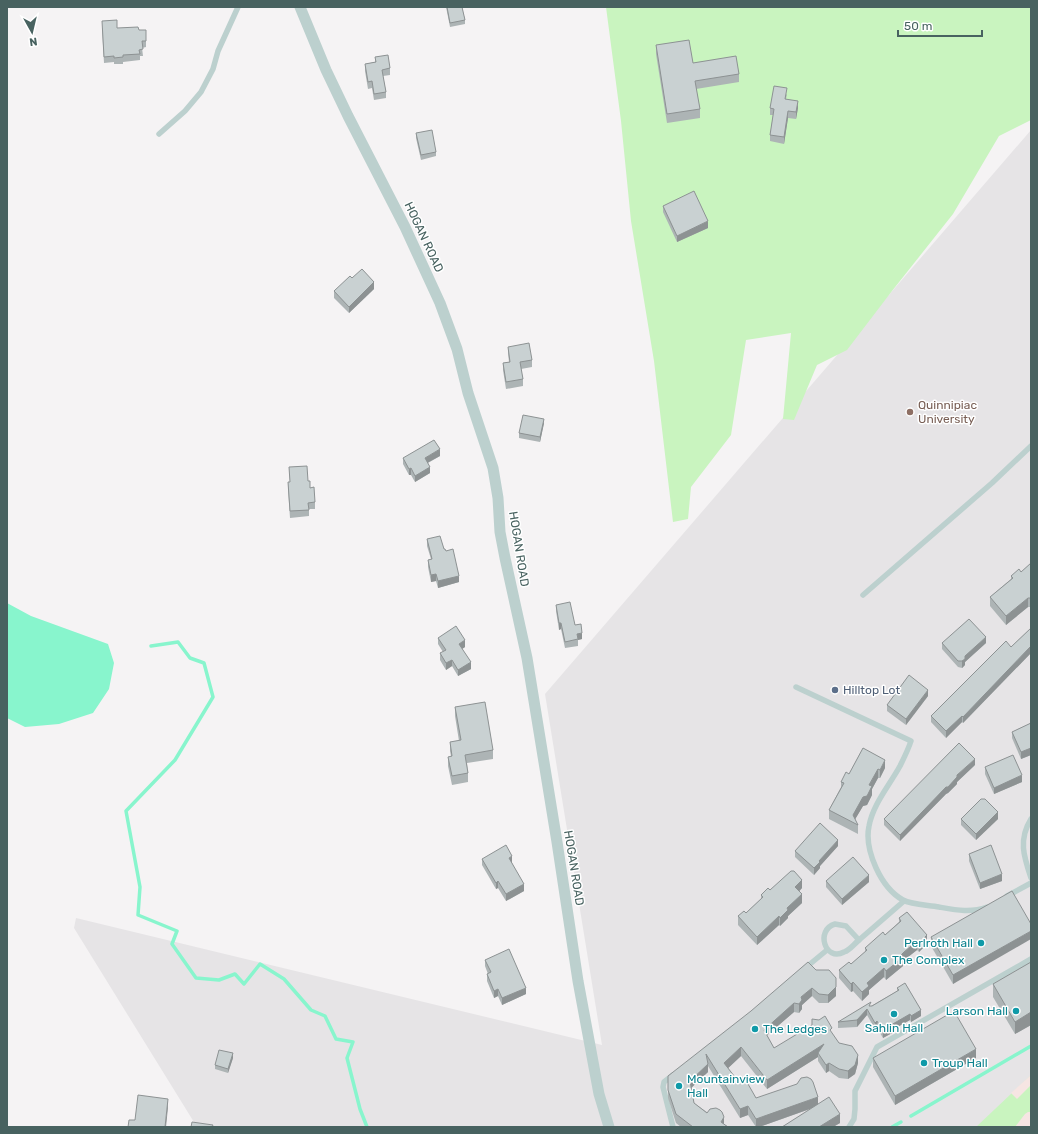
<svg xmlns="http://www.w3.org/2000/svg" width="1038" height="1134" font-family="Rubik,sans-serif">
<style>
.education{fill:#e6e4e6}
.green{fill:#c9f4bf}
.sand{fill:#f6e5e3}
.water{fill:#88f5cd}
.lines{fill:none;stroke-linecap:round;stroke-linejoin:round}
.stream{stroke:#88f5cd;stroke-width:3.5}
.lane{stroke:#bcd0ce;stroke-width:5.5}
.street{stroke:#bcd0ce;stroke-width:11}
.wall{fill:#adb4b5}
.shaded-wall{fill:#8d9293}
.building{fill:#c9d1d2;stroke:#8d9293}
.education-dot{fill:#8d6e63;stroke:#fff;stroke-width:1.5}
.service-dot{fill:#5c6f8a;stroke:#fff;stroke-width:1.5}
.culture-dot{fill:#0f9aa8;stroke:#fff;stroke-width:1.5}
.labels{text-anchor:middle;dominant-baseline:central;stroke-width:3;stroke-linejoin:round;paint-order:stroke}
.street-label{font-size:12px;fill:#486260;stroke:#fff}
.education-label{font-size:12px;fill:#785e54;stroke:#fff;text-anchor:start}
.service-label{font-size:12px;fill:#4e5e75;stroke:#fff;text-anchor:start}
.culture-label{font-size:12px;fill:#0d838f;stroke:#fff;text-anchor:start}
</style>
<rect width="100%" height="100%" fill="#f5f3f4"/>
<path class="education" d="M 1031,130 L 1031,1127 L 197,1127 L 74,928 L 76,918 L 602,1045 L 545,694 Z"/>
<g class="green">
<path d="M 606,7 L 1031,7 L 1031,120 L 999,136 L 953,214 L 892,291 L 847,350 L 817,365 L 794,420 L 783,419 L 791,333 L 746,340 L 731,435 L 691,487 L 688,519 L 673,522 L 654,361 L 631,221 L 621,121 Z"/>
<path d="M 1031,1075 L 1031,1127 L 976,1127 Z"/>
</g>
<g class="sand">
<path d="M 1031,1075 L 1031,1085 L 1017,1099 L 1011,1093 Z"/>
<path d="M 1028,1112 L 1031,1112 L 1031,1127 L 1015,1127 L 1025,1114 Z"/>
</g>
<path class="water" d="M 7,603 L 31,616 L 108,644 L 114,663 L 109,689 L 93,713 L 59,724 L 25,727 L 7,718 Z"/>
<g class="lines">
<g class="stream">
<path d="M 151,646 L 178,642 L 190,658 L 204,663 L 213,697 L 175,760 L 126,811 L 140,887 L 138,915 L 177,931 L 172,944 L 196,978 L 219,980 L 235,974 L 244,984 L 260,964 L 284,979 L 311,1010 L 325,1016 L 336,1039 L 353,1042 L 347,1058 L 360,1109 L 367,1127"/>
<path d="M 911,1116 L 1031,1046"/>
<path d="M 892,1127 L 901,1122"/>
</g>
<g class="lane">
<path d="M 159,134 L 185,111 L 201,92 L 213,69 L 218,51 L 238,7"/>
<path d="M 863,595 L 992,483 L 1031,446"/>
<path d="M 796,687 L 911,741 C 908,750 904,758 900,766 C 889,786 873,804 869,826 C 864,850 881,888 903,900 C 912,905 929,905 939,907 C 956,910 971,913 987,907"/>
<path d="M 1031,819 C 1018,840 1024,857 1031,878"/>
<path d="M 1007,896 L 1031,883"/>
<path d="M 835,924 L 846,926 L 859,940 C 854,944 850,950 844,952 C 825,962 815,930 835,924 Z"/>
<path d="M 859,940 L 904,901"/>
<path d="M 804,969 L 827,950"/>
<path d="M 673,1127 L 663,1087 L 664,1082 L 673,1075"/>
<path d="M 849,1127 L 854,1119 L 855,1109 L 855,1091 L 877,1047 L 1031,959"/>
</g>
<path class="street" d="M 300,7 L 326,70 L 348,116 L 405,227 L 440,303 L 457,349 L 468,393 L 493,468 L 498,498 L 500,532 L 505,558 L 527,658 L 557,842 L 578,981 L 599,1094 L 609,1127"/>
</g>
<g class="wall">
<path d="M 446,7 L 462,7 L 465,20 L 465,24 L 450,27 Z"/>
<path d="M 102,28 L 139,30 L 146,41 L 146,47 L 142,48 L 143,56 L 140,56 L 140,60 L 123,62 L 123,64 L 114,64 L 114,62 L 104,63 Z"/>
<path d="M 656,45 L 693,63 L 739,74 L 739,82 L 696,89 L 700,109 L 700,118 L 667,123 L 656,54 Z"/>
<path d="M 375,57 L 390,68 L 390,75 L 383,76 L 386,92 L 386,98 L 374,100 L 372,88 L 368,89 L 365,71 L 365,64 L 375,62 Z"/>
<path d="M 787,94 L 786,99 L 798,108 L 796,119 L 788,118 L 784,144 L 770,141 L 770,135 L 773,115 L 770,115 L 770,108 Z"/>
<path d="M 416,133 L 436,152 L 436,156 L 421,160 L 416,138 Z"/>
<path d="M 663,206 L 708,228 L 677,242 L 663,212 Z"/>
<path d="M 352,278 L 374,289 L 349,313 L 334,298 L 334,291 Z"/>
<path d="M 508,347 L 532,360 L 532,367 L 521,369 L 523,379 L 523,386 L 506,389 L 503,370 L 503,363 L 509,362 L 508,353 Z"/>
<path d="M 544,423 L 540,442 L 519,438 L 519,433 Z"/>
<path d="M 440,456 L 428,463 L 430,473 L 415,482 L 411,475 L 409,475 L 403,464 L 403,458 Z"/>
<path d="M 289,467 L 308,481 L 315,502 L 315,509 L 309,509 L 309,516 L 290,518 L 288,489 L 288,482 L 290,482 Z"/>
<path d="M 427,539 L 446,551 L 459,582 L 438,588 L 436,581 L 431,582 L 428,567 L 428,560 L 431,559 L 427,546 Z"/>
<path d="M 1031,563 L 1031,607 L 1028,607 L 1006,625 L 990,606 L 990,597 L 1011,579 L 1011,576 L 1021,572 Z"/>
<path d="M 556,605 L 575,625 L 582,639 L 578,640 L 578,646 L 565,648 L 561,629 L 559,630 L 556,611 Z"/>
<path d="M 1031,628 L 1031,655 L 1030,654 L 963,723 L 962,722 L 946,738 L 931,722 L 931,716 L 1011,647 Z"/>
<path d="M 438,638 L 465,647 L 462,649 L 471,669 L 458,676 L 452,666 L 446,670 L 440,660 L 440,653 L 443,652 L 438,644 Z"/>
<path d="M 942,643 L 986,643 L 965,662 L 965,665 L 962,668 L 958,667 L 942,649 Z"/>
<path d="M 928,696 L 906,725 L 887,711 L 887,705 Z"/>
<path d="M 455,707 L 493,750 L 493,759 L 467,763 L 468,773 L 468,782 L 452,785 L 448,766 L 448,757 L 451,756 L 450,751 L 450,742 L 459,741 L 455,716 Z"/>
<path d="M 1031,723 L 1031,755 L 1021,759 L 1012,738 L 1012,732 Z"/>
<path d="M 863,748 L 885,768 L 880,778 L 878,778 L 872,789 L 872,795 L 867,805 L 863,806 L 855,819 L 858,825 L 858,834 L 829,819 L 829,810 L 841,787 L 841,782 L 849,774 Z"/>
<path d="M 975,765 L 957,782 L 957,784 L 948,793 L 946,794 L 900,841 L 884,825 L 884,819 Z"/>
<path d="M 985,767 L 1022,782 L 994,794 L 985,774 Z"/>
<path d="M 961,819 L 998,819 L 976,840 L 961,825 Z"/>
<path d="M 838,846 L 820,866 L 820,868 L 814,875 L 795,857 L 795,851 Z"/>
<path d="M 969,854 L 1002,881 L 980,889 L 969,861 Z"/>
<path d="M 482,859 L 512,863 L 524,891 L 506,901 L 498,888 L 496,889 L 482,865 Z"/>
<path d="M 826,881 L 869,882 L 842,905 L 826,887 Z"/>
<path d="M 802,888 L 799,891 L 802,903 L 788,916 L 788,918 L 780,926 L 779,925 L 757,945 L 738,925 L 738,916 L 746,913 L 761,899 L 761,895 L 770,890 Z"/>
<path d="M 899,918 L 927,944 L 919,952 L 917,950 L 904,960 L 903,961 L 903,966 L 886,980 L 884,977 L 869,990 L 869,994 L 862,1001 L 853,991 L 851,992 L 839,978 L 839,970 L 851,964 L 865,952 L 865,948 L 885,935 L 899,922 Z"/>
<path d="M 1031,924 L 953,984 L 931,946 L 931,937 Z"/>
<path d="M 485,960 L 526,994 L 502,1005 L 498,996 L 494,998 L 487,981 L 487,974 L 488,974 L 485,966 Z"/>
<path d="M 1031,962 L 1031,1025 L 1015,1034 L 993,997 L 993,984 Z"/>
<path d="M 816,970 L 836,987 L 836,996 L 828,1003 L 819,1003 L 812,996 L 802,1005 L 802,1009 L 799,1013 L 794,1012 L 767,1035 L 774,1048 L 832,1034 L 839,1043 L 858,1063 L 855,1074 L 848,1079 L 839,1078 L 829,1071 L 826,1073 L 818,1061 L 818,1057 L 767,1089 L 741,1056 L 728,1068 L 738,1081 L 756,1098 L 818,1104 L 840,1123 L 833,1127 L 782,1127 L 813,1108 L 759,1127 L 756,1127 L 748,1115 L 740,1118 L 708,1066 L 708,1072 L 691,1088 L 694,1103 L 728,1127 L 681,1127 L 676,1123 L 668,1098 L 668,1076 Z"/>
<path d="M 897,988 L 921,1016 L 911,1022 L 910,1020 L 892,1030 L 892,1033 L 883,1038 L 877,1028 L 875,1029 L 867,1015 L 857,1027 L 838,1028 L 838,1022 L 871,1006 L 897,991 Z"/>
<path d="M 233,1058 L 228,1073 L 215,1069 L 215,1065 Z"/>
<path d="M 873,1058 L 976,1058 L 895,1105 L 873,1067 Z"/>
</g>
<g class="shaded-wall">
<path d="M 798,101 L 798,108 L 796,119 L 796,112 Z"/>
<path d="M 788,111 L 788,118 L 784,144 L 784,137 Z"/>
<path d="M 708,221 L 708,228 L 677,242 L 677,236 Z"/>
<path d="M 374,282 L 374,289 L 349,313 L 349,307 Z"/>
<path d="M 544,419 L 544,423 L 540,442 L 540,437 Z"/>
<path d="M 440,449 L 440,456 L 425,464 L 425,458 Z"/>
<path d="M 430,467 L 430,473 L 415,482 L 415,476 Z"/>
<path d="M 411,468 L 411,475 L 409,475 L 409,469 Z"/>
<path d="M 436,574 L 436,581 L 431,582 L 431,575 Z"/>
<path d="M 459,576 L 459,582 L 438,588 L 438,581 Z"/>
<path d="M 1028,598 L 1028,607 L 1006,625 L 1006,616 Z"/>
<path d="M 559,623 L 561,623 L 561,629 L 559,630 Z"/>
<path d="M 582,633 L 582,639 L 578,640 L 577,634 Z"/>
<path d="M 986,637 L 986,643 L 965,662 L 965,665 L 962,668 L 962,661 L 965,656 Z"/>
<path d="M 465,640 L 465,647 L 459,651 L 459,644 Z"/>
<path d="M 1030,647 L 1030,654 L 963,723 L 963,717 Z"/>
<path d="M 452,660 L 452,666 L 446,670 L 446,663 Z"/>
<path d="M 471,662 L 471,669 L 458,676 L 458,670 Z"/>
<path d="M 928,690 L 928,696 L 906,725 L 906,719 Z"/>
<path d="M 962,716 L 962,722 L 946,738 L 946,731 Z"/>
<path d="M 1031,748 L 1031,755 L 1021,759 L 1021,752 Z"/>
<path d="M 975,759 L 975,765 L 957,782 L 957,784 L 948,793 L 946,794 L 900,841 L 900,835 L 957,775 Z"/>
<path d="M 885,760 L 885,768 L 880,778 L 880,770 Z"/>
<path d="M 878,769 L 878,778 L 872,789 L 872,795 L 867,805 L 863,806 L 853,823 L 853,815 Z"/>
<path d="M 1022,775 L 1022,782 L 994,794 L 994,788 Z"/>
<path d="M 998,812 L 998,819 L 976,840 L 976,834 Z"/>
<path d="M 838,840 L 838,846 L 820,866 L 820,868 L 814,875 L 814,868 L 819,861 Z"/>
<path d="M 512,856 L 512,863 L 509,864 L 509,858 Z"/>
<path d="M 1002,874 L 1002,881 L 980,889 L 980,883 Z"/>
<path d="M 869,875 L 869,882 L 842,905 L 842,899 Z"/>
<path d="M 802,880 L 802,888 L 795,896 L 795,887 Z"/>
<path d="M 498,881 L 498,888 L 496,889 L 496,883 Z"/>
<path d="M 524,884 L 524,891 L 506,901 L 506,894 Z"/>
<path d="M 802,894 L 802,903 L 788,916 L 788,918 L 780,926 L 780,918 L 787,908 Z"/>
<path d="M 779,916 L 779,925 L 757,945 L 757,937 Z"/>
<path d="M 1031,931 L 1031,939 L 953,984 L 953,975 Z"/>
<path d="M 927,935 L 927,944 L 919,952 L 919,943 Z"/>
<path d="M 917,941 L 917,950 L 903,961 L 903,966 L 886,980 L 886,971 L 901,955 Z"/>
<path d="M 884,968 L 884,977 L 869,990 L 869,994 L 862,1001 L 862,992 L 867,983 Z"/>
<path d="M 836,978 L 836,996 L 828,1003 L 828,995 Z"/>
<path d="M 853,982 L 853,991 L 851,992 L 851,984 Z"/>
<path d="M 526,988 L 526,994 L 502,1005 L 502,998 Z"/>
<path d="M 812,988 L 812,996 L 802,1005 L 802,1009 L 799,1013 L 799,1004 L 801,997 Z"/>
<path d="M 498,989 L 498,996 L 494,998 L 494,991 Z"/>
<path d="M 794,1003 L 794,1012 L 764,1038 L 764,1030 Z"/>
<path d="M 867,1009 L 867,1015 L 857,1027 L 857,1020 Z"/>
<path d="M 921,1010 L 921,1016 L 911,1022 L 911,1016 Z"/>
<path d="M 1031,1012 L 1031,1025 L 1015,1034 L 1015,1022 Z"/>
<path d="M 910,1014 L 910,1020 L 892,1030 L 892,1033 L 883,1038 L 883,1032 L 891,1025 Z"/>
<path d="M 877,1021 L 877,1028 L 875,1029 L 875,1023 Z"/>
<path d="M 824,1044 L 818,1053 L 818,1057 L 767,1089 L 767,1080 Z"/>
<path d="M 741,1047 L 741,1056 L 724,1072 L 724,1063 Z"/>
<path d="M 976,1049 L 976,1058 L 895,1105 L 895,1096 Z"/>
<path d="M 233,1053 L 233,1058 L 228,1073 L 228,1069 Z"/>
<path d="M 858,1055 L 858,1063 L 855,1074 L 848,1079 L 848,1071 Z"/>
<path d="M 829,1063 L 829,1071 L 826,1073 L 826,1065 Z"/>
<path d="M 708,1064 L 708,1072 L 690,1089 L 690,1081 Z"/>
<path d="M 818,1097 L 818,1106 L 759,1127 L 756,1127 L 756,1119 Z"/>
<path d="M 168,1099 L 168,1107 L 166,1127 L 165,1127 Z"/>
<path d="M 748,1106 L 748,1115 L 740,1118 L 740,1109 Z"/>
<path d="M 840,1114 L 840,1123 L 833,1127 L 819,1127 Z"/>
<path d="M 724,1117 L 724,1126 L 721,1122 Z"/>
</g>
<g class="building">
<path d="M 447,7 L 462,7 L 465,20 L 450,23 Z"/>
<path d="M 117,20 L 117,28 L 138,27 L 139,30 L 146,30 L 146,41 L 142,41 L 143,49 L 139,50 L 140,54 L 123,55 L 123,57 L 114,58 L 114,56 L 104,57 L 102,21 Z"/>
<path d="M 689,40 L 693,63 L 736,56 L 739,74 L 695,81 L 700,109 L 667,114 L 656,45 Z"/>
<path d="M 388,55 L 390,68 L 382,70 L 386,92 L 374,94 L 372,81 L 368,82 L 365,64 L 376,62 L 375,57 Z"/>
<path d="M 774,86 L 787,88 L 785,99 L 798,101 L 796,112 L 788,111 L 784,137 L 770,135 L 774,109 L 770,108 Z"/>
<path d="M 432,130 L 436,152 L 421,155 L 416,133 Z"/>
<path d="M 694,191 L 708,221 L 677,236 L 663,206 Z"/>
<path d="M 362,269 L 374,282 L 349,307 L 334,291 L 350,276 L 352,278 Z"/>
<path d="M 529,343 L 532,360 L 520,362 L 523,379 L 506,382 L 503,363 L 510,362 L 508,347 Z"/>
<path d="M 523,415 L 544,419 L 540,437 L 519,433 Z"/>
<path d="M 434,440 L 440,449 L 425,458 L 430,467 L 415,476 L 411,468 L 409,469 L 403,458 Z"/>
<path d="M 307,466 L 308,481 L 310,481 L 310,488 L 314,487 L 315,502 L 308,503 L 309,510 L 290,511 L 288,482 L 290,482 L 289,467 Z"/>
<path d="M 440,536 L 444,549 L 445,549 L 446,551 L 453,549 L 459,576 L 438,581 L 436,574 L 431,575 L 428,560 L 432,559 L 427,539 Z"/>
<path d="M 1031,563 L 1031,598 L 1028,598 L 1006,616 L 990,597 L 1013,578 L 1011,576 L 1019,569 L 1021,572 Z"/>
<path d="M 570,602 L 575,625 L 581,624 L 582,633 L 577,634 L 578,639 L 565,642 L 561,623 L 559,623 L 556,605 Z"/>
<path d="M 969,619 L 986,637 L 965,656 L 965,659 L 962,661 L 958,661 L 942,643 Z"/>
<path d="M 456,626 L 465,640 L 459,644 L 471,662 L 458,670 L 452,660 L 446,663 L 440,653 L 446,650 L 438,638 Z"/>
<path d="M 1031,628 L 1031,648 L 1030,647 L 963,717 L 962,716 L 946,731 L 931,716 L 1006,641 L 1011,647 Z"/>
<path d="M 909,675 L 928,690 L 906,719 L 887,705 Z"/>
<path d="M 485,702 L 493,750 L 465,755 L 468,773 L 452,776 L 448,757 L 452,756 L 450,742 L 461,740 L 455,707 Z"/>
<path d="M 1031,723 L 1031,748 L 1021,752 L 1012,732 Z"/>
<path d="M 959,743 L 975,759 L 957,775 L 957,777 L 948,787 L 946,787 L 900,835 L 884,819 Z"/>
<path d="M 863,748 L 885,760 L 880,770 L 878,769 L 869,785 L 872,786 L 867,796 L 863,797 L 853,815 L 858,825 L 829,810 L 844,783 L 841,782 L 846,772 L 849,774 Z"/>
<path d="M 1013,755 L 1022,775 L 994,788 L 985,767 Z"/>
<path d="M 981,799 L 985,799 L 998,812 L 976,834 L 961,819 Z"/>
<path d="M 820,823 L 838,840 L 819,861 L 820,862 L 814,868 L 795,851 Z"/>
<path d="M 506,845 L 512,856 L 509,858 L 524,884 L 506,894 L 498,881 L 496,883 L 482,859 Z"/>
<path d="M 991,845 L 1002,874 L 980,883 L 969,854 Z"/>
<path d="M 853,857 L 869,875 L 842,899 L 826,881 Z"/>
<path d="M 791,871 L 794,871 L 802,880 L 795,887 L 802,894 L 787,908 L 788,910 L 780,918 L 779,916 L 757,937 L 738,916 L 744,911 L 746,913 L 763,897 L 761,895 L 768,888 L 770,890 Z"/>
<path d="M 1012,891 L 1031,924 L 1031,931 L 953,975 L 931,937 Z"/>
<path d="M 907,912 L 927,935 L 919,943 L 917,941 L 904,952 L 901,955 L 903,957 L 886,971 L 884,968 L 867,983 L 869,986 L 862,992 L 853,982 L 851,984 L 839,970 L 849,962 L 851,964 L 867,950 L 865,948 L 883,932 L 885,935 L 901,921 L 899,918 Z"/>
<path d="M 509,949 L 526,988 L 502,998 L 498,989 L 494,991 L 487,974 L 491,972 L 485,960 Z"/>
<path d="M 808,962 L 816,970 L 829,970 L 836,978 L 836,987 L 828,995 L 819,994 L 812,988 L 801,997 L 802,1000 L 799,1004 L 794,1003 L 764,1030 L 774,1048 L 812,1025 L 812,1019 L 819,1020 L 825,1016 L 832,1028 L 830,1030 L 839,1043 L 852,1046 L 858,1055 L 855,1065 L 848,1071 L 839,1069 L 829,1063 L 826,1065 L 818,1053 L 824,1044 L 767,1080 L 741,1047 L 724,1063 L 738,1081 L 744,1077 L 756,1098 L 797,1084 L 801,1078 L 807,1077 L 811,1079 L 813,1082 L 818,1097 L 756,1119 L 748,1106 L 740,1109 L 706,1054 L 708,1064 L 690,1081 L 694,1103 L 707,1113 L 710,1109 L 716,1108 L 720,1110 L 722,1112 L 724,1117 L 721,1122 L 728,1127 L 693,1127 L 676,1114 L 668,1090 L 668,1076 L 751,1011 Z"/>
<path d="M 1031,962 L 1031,1012 L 1015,1022 L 993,984 Z"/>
<path d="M 905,983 L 921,1010 L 911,1016 L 910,1014 L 891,1025 L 892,1027 L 883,1032 L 877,1021 L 875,1023 L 867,1009 L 857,1020 L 838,1022 L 871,1002 L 869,1006 L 872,1006 L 899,990 L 897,988 Z"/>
<path d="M 954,1011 L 976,1049 L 895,1096 L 873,1058 Z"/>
<path d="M 219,1050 L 233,1053 L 228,1069 L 215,1065 Z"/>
<path d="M 138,1095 L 168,1099 L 165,1127 L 128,1127 L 129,1120 L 135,1120 Z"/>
<path d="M 829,1097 L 840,1114 L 819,1127 L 782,1127 Z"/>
<path d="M 192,1122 L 213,1125 L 212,1127 L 191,1127 Z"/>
</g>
<circle class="education-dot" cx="910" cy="412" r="4"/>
<circle class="service-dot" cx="835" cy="690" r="4"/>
<g class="culture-dot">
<circle cx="981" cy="943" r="4"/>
<circle cx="884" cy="960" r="4"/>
<circle cx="1016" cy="1011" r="4"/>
<circle cx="894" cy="1014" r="4"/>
<circle cx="755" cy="1029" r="4"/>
<circle cx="924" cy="1063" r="4"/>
<circle cx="679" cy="1086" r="4"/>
</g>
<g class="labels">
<g class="street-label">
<text transform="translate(424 237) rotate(65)">HOGAN ROAD</text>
<text transform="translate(519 549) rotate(81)">HOGAN ROAD</text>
<text transform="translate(574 868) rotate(81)">HOGAN ROAD</text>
</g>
<g class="education-label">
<text x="918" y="405">Quinnipiac<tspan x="918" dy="14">University</tspan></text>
</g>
<g class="service-label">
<text x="843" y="690">Hilltop Lot</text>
</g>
<g class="culture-label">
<text x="973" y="943" text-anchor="end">Perlroth Hall</text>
<text x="892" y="960">The Complex</text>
<text x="1008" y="1011" text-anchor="end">Larson Hall</text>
<text x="894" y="1028" text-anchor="middle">Sahlin Hall</text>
<text x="763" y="1029">The Ledges</text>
<text x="932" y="1063">Troup Hall</text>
<text x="687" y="1079">Mountainview<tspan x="687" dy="14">Hall</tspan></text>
</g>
</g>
<rect width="1038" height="1134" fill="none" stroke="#486260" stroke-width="16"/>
<g transform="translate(32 32) rotate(172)" stroke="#ffffff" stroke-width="3" paint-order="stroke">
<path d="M0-3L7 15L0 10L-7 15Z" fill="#486260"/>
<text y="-6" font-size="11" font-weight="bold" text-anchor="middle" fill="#486260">N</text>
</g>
<path d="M898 30v6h84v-6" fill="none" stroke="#486260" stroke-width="2"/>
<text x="904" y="30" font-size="12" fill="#486260" stroke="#ffffff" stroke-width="3" paint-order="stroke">50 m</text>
</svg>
